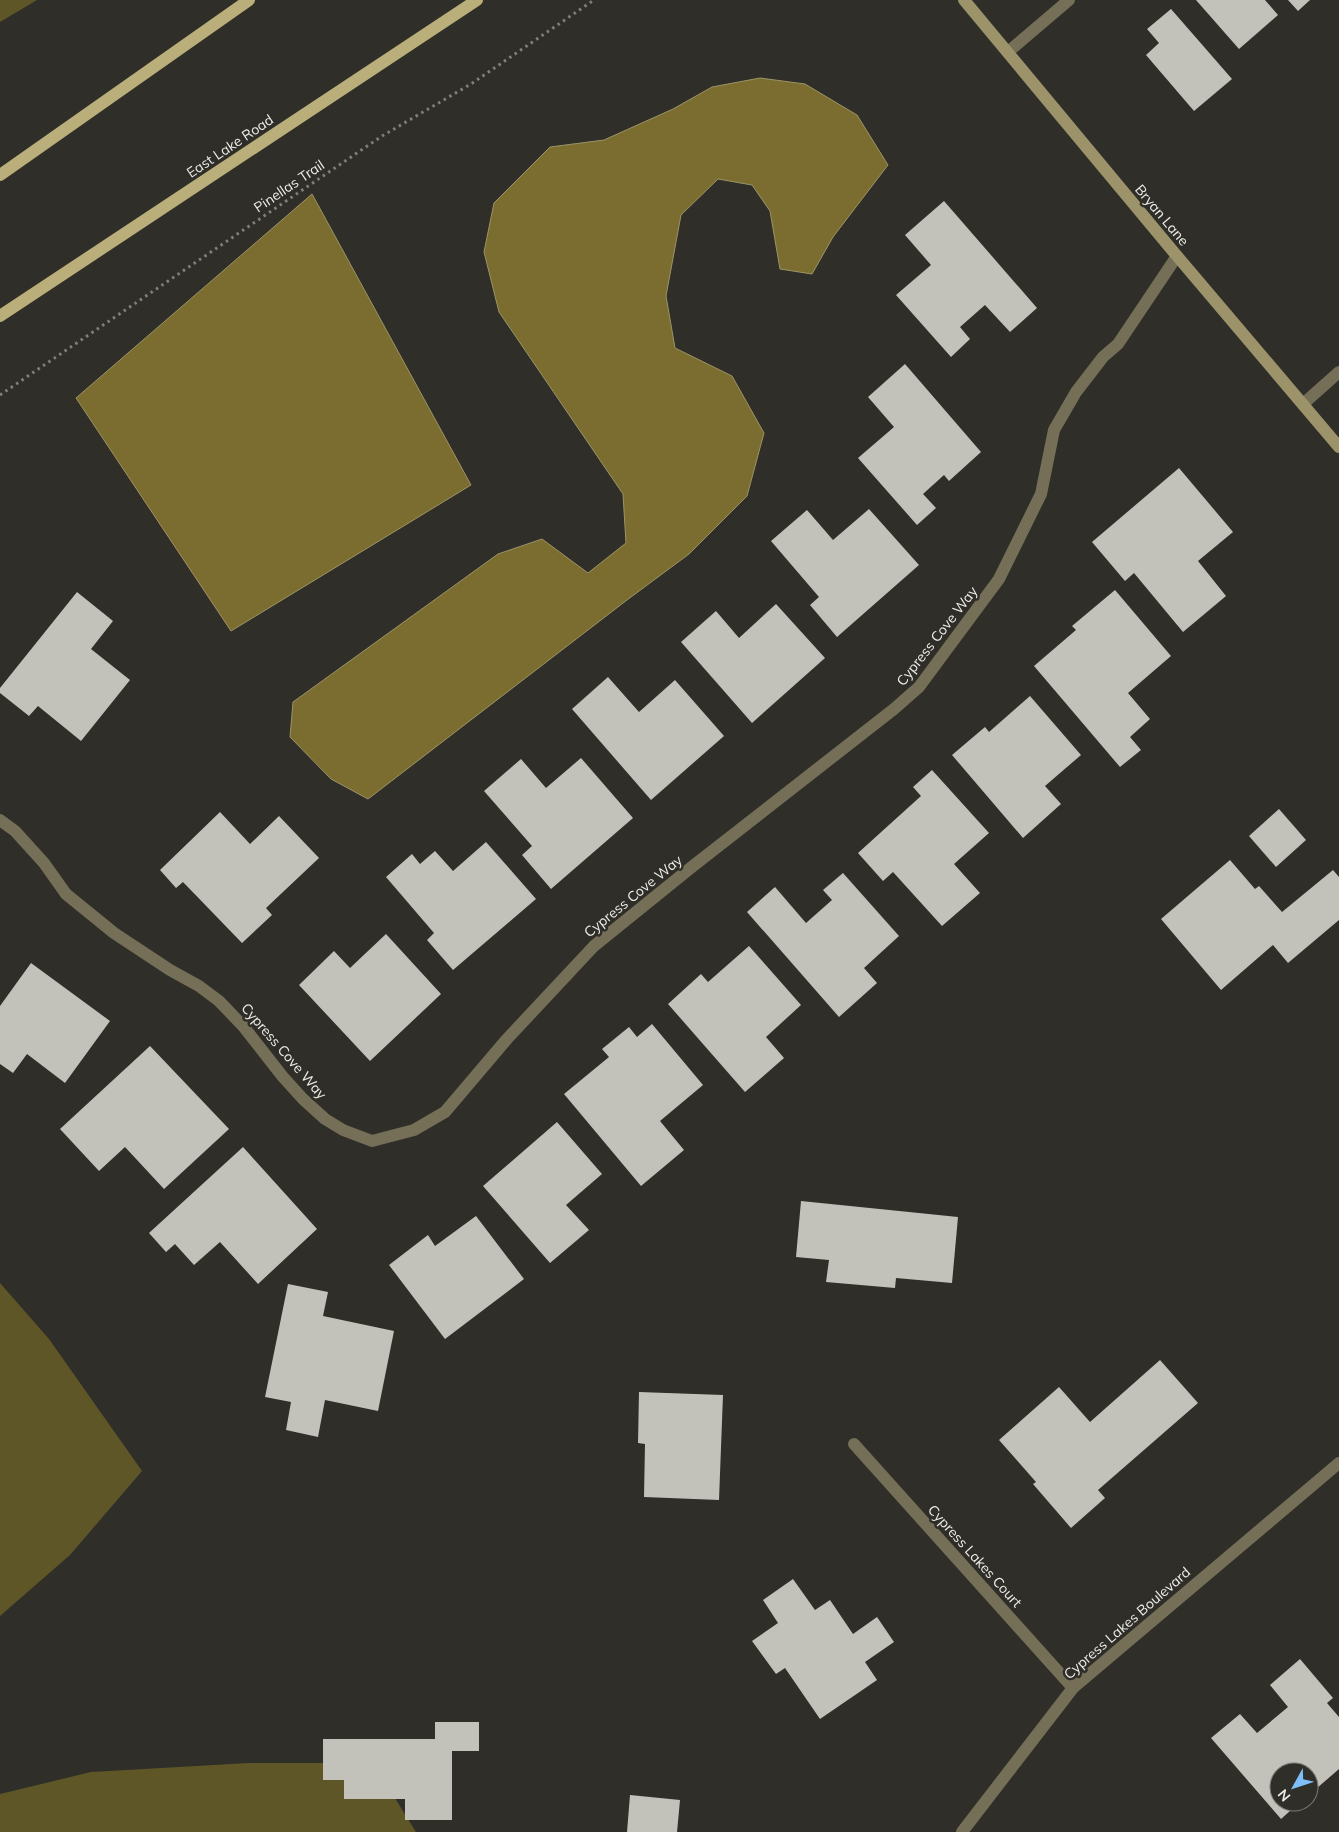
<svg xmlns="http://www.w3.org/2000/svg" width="1339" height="1832" font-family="Mulish,sans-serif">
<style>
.green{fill:#5f5628}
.water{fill:#7a6d2f;stroke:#9d9467}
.building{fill:#c3c2ba}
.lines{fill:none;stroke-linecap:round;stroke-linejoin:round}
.path{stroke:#807f79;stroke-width:3;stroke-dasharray:2.5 4;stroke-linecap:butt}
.street{stroke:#746f56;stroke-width:12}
.secondary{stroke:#9c936b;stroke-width:12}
.primary{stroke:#baaf7a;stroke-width:12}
.labels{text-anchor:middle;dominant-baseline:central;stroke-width:5;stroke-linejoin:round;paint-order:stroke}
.street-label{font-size:14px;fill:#efeeea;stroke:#2f2e28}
</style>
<rect width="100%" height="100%" fill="#2f2e28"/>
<g class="green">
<path d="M 0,0 L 37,0 L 0,22 Z"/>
<path d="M 0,1283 L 49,1339 L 142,1471 L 70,1555 L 0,1616 Z"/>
<path d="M 249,1763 L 373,1763 L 416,1832 L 0,1832 L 0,1794 L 91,1772 Z"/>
</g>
<g class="water">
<path d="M 760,78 L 805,84 L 857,115 L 888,165 L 833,237 L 812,274 L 780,269 L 770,211 L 752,185 L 718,179 L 681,215 L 666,296 L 675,348 L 732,376 L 764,433 L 747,496 L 689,554 L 627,600 L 368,799 L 331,779 L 290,737 L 293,702 L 498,554 L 542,539 L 588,573 L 626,543 L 623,494 L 499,312 L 484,252 L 494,203 L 550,147 L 604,140 L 673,109 L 712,87 Z"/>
<path d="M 312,194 L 471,485 L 231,631 L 76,398 Z"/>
</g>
<g class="building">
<path d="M 1196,0 L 1265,0 L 1278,15 L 1239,49 Z"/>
<path d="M 1288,0 L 1310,0 L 1298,11 Z"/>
<path d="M 1171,9 L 1232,79 L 1194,111 L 1146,55 L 1159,43 L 1147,29 Z"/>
<path d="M 944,201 L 1037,308 L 1010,332 L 985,305 L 960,327 L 970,339 L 951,357 L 896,295 L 931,265 L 905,235 Z"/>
<path d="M 905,364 L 981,452 L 949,481 L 944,475 L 923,494 L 936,508 L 917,525 L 858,458 L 894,427 L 868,397 Z"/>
<path d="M 1179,468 L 1233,532 L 1198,561 L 1226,596 L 1183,632 L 1134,573 L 1125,581 L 1092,542 Z"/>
<path d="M 869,509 L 919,565 L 837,637 L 810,605 L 819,597 L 771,541 L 807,510 L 833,540 Z"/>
<path d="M 1115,590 L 1171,656 L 1128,693 L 1150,719 L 1130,737 L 1141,750 L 1120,767 L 1034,666 L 1076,630 L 1072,626 Z"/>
<path d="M 77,592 L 113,621 L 91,649 L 130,680 L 81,741 L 38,706 L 29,716 L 0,693 L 0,688 Z"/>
<path d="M 776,604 L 825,658 L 752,723 L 681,642 L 716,611 L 739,638 Z"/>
<path d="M 608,677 L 639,712 L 675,680 L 724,736 L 651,800 L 572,709 Z"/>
<path d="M 1030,696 L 1081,755 L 1045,786 L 1061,804 L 1023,838 L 952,755 L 985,727 L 989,732 Z"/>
<path d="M 581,758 L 633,818 L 551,889 L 522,855 L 532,846 L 484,791 L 521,759 L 546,788 Z"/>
<path d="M 932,770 L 989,833 L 954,864 L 980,893 L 942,926 L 893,872 L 883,881 L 858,853 L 921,796 L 913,787 Z"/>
<path d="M 1279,809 L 1306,840 L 1276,867 L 1249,836 Z"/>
<path d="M 220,812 L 250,844 L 279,816 L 319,858 L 266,908 L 272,915 L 242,943 L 183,882 L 176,888 L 160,870 Z"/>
<path d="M 486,842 L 536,899 L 453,970 L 427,940 L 434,933 L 386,877 L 412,854 L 420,864 L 435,851 L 453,871 Z"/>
<path d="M 1230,860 L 1255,889 L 1259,886 L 1282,912 L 1333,870 L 1339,877 L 1339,920 L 1288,963 L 1273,945 L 1221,990 L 1161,919 Z"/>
<path d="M 843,873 L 899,936 L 864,968 L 877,983 L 839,1017 L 747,912 L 775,887 L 806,923 L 832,900 L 823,890 Z"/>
<path d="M 386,934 L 441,994 L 370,1061 L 299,985 L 334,951 L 350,968 Z"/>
<path d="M 749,946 L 801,1005 L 766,1037 L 784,1058 L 745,1092 L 668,1004 L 701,974 L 708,982 Z"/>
<path d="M 31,963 L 110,1021 L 65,1083 L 27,1054 L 13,1073 L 0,1064 L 0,1006 Z"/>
<path d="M 652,1024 L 703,1085 L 660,1121 L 684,1150 L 641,1186 L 564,1094 L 609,1057 L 602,1049 L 629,1027 L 637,1037 Z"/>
<path d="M 150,1046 L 229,1129 L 164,1189 L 125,1147 L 99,1171 L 60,1129 Z"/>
<path d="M 557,1122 L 602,1174 L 566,1205 L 589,1230 L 550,1263 L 483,1186 Z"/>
<path d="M 243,1147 L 317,1229 L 258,1284 L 220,1242 L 194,1265 L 175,1244 L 166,1252 L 149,1233 Z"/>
<path d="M 801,1201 L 958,1217 L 952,1283 L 896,1278 L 895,1288 L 826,1282 L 829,1260 L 796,1257 Z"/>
<path d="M 476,1216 L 524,1279 L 445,1339 L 389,1265 L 428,1235 L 435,1246 Z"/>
<path d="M 288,1284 L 328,1292 L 323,1316 L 394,1331 L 378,1411 L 325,1400 L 318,1437 L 286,1430 L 291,1402 L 265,1397 Z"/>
<path d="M 1160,1360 L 1198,1403 L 1098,1490 L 1105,1498 L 1071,1528 L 1033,1484 L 1036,1482 L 999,1440 L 1059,1387 L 1090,1422 Z"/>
<path d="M 639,1392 L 723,1395 L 719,1500 L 644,1497 L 645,1444 L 638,1443 Z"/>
<path d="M 793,1579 L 815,1610 L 830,1600 L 853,1634 L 877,1617 L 894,1642 L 865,1662 L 877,1680 L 820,1719 L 785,1668 L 776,1674 L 752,1641 L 778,1623 L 763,1600 Z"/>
<path d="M 1300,1659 L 1333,1698 L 1327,1703 L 1339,1717 L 1339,1769 L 1309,1795 L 1309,1772 L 1279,1772 L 1279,1802 L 1300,1802 L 1281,1819 L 1211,1738 L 1240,1714 L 1257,1733 L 1288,1707 L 1270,1685 Z"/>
<path d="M 435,1722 L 479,1722 L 479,1751 L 452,1751 L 452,1820 L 405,1820 L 405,1799 L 344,1799 L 344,1780 L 323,1780 L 323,1739 L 435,1739 Z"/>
<path d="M 630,1795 L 680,1800 L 677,1832 L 627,1832 Z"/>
</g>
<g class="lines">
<path class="path" d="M 0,395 L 382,136 L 471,84 L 594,0"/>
<g class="street">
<path d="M 1008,52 L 1069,0"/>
<path d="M 1303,404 L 1339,372"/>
<path d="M 0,820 L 15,831 L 44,863 L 66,894 L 114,933 L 170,970 L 199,986 L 219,1001 L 243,1026 L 283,1077 L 303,1099 L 325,1119 L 343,1130 L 372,1141 L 414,1130 L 445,1112 L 507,1039 L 594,946 L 693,866 L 894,709 L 919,687 L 999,579 L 1041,494 L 1054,430 L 1076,392 L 1103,357 L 1118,344 L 1177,256"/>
<path d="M 854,1444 L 1073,1688"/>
<path d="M 962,1832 L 1073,1688 L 1339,1463"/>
</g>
<path class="secondary" d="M 964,0 L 1177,256 L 1339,447"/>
<g class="primary">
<path d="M 0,175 L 249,0"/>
<path d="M 0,316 L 477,0"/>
</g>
</g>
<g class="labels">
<g class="street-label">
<text transform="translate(230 146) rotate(-34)">East Lake Road</text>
<text transform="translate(289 186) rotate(-34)">Pinellas Trail</text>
<text transform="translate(1162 215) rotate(50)">Bryan Lane</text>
<text transform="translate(937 636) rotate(-52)">Cypress Cove Way</text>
<text transform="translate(633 896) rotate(-39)">Cypress Cove Way</text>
<text transform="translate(284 1051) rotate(49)">Cypress Cove Way</text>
<text transform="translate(975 1556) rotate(48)">Cypress Lakes Court</text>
<text transform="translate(1127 1623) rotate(-41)">Cypress Lakes Boulevard</text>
</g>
</g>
<g transform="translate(1294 1787) rotate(230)"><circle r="24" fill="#2f2e28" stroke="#7c7b76"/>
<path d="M0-4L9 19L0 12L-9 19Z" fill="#7ebef9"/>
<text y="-8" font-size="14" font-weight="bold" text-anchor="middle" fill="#efeeea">N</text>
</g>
</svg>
